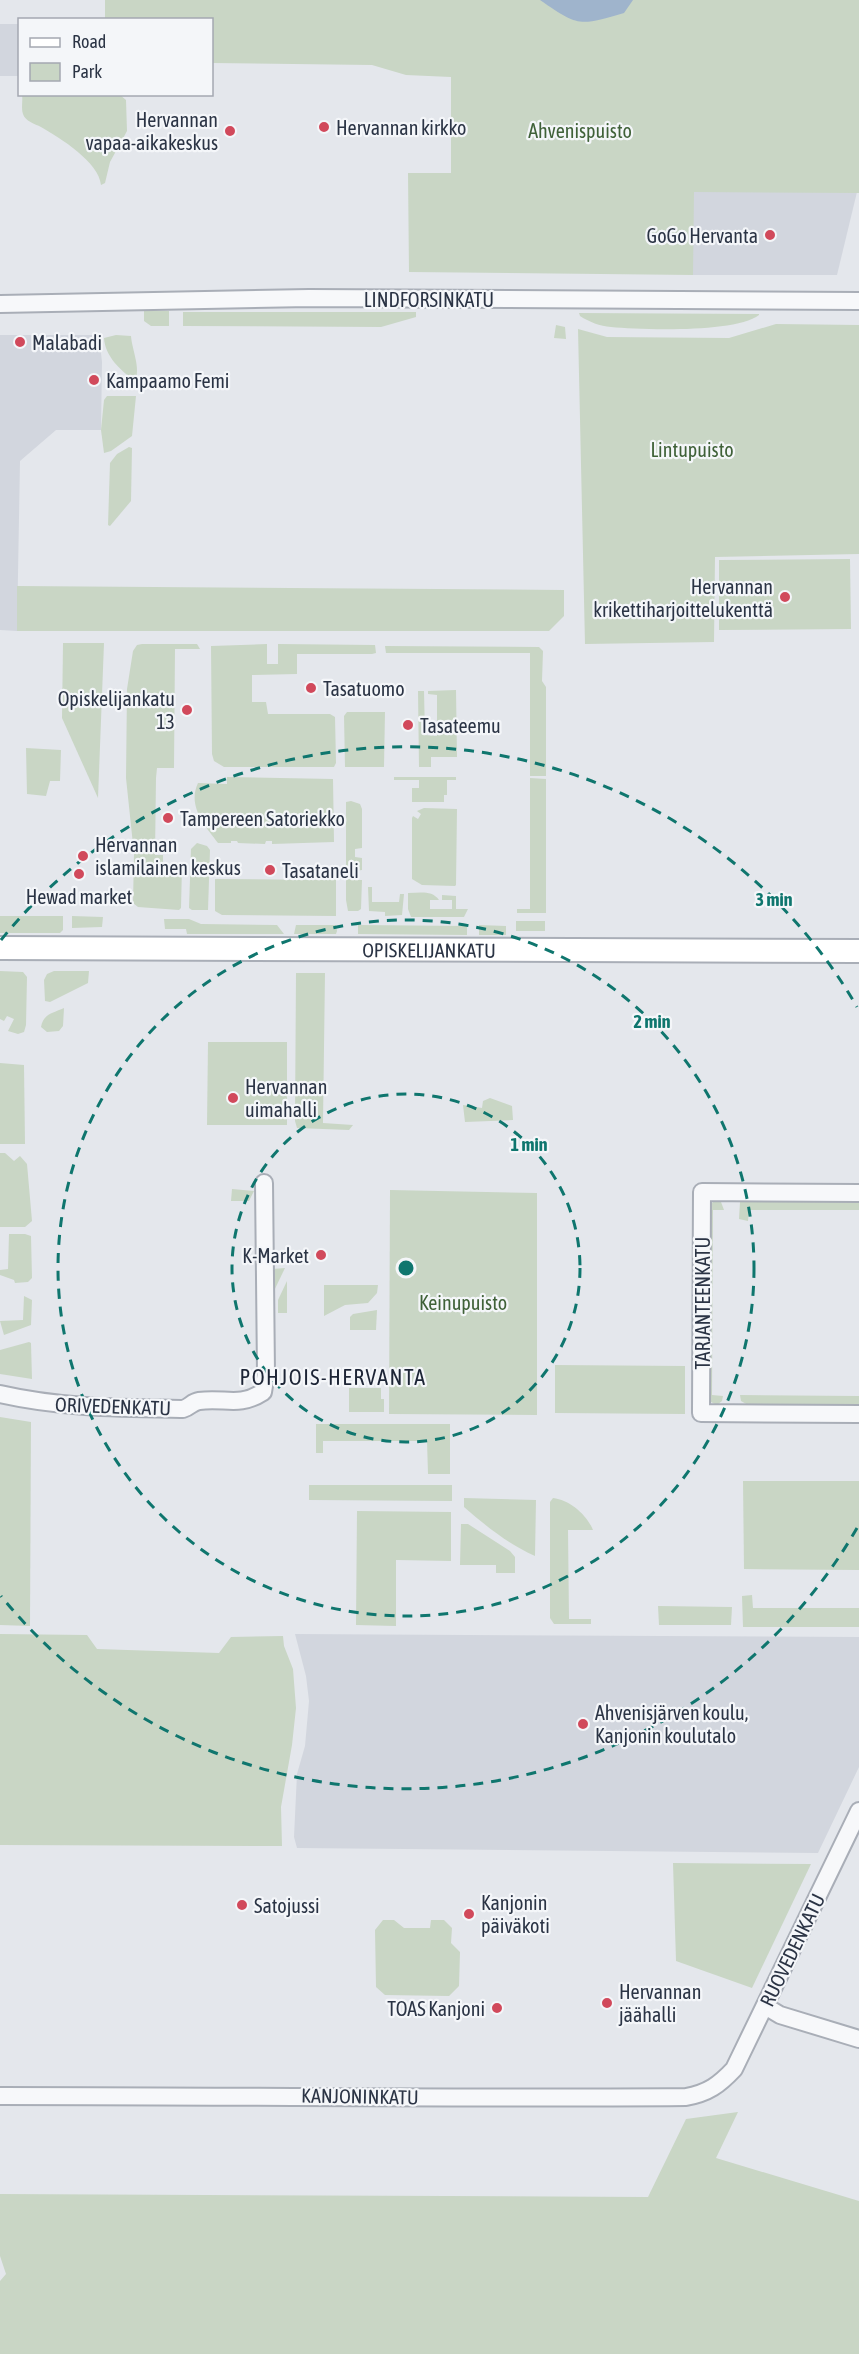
<svg xmlns="http://www.w3.org/2000/svg" width="859" height="2354" font-family="'Asap Condensed',sans-serif">
<style>
.built{fill:#d2d6de}
.green{fill:#c9d6c5}
.water{fill:#9fb4cc}
.lines{fill:none;stroke-linecap:round;stroke-linejoin:round}
.street-casing{stroke:#a9aeb7;stroke-width:20}
.secondary-casing{stroke:#a9aeb7;stroke-width:26}
.street{stroke:#f7f8fa;stroke-width:16}
.secondary{stroke:#fff;stroke-width:22}
.ring{fill:none;stroke:#0f766e;stroke-width:3;stroke-dasharray:10 8}
.poi-dot{fill:#d1495b;stroke:#f4f6f9;stroke-width:2}
.labels{text-anchor:middle;dominant-baseline:central;stroke-width:4.5;stroke-linejoin:round;paint-order:stroke}
.poi-label{font-size:20px;fill:#2b3445;stroke:#f4f6f9;text-anchor:start}
.park-label{font-size:20px;fill:#3f6138;stroke:#f4f6f9}
.street-label{font-size:20px;fill:#2b3445;stroke:#f4f6f9}
.quarter-label{font-size:22px;letter-spacing:1.5px;fill:#1d2536;stroke:#f4f6f9}
.centre{fill:#0f766e;stroke:#f4f6f9;stroke-width:3}
.ring-label{font-size:18px;text-anchor:middle;font-weight:bold;fill:#0f766e;stroke:#f4f6f9;stroke-width:4.5;stroke-linejoin:round;paint-order:stroke}
</style>
<rect width="100%" height="100%" fill="#e4e7ec"/>
<g class="built">
<rect x="0" y="24" width="19" height="52"/>
<path d="M 693,192 L 857,192 L 837,275 L 693,275 Z"/>
<path d="M 0,335 L 99,335 L 102,362 L 101,430 L 56,430 L 20,461 L 17,631 L 0,630 Z"/>
<path d="M 295,1634 L 859,1637 L 859,1767 L 818,1853 L 297,1848 L 294,1837 L 297,1774 L 305,1746 L 309,1701 L 306,1676 Z"/>
</g>
<g class="green">
<path d="M 105,0 L 859,0 L 859,193 L 694,192 L 693,275 L 409,272 L 408,173 L 451,173 L 451,77 L 406,75 L 372,65 L 212,63 L 212,20 L 105,19 Z"/>
<path d="M 22,95 L 120,95 L 126,100 L 127,131 L 110,162 L 105,183 L 101,185 C 99,162 60,138 41,127 C 35,124 25,121 23,114 C 21,108 23,100 22,95 Z"/>
<path d="M 144,311 L 169,311 L 169,326 L 151,326 L 144,321 Z"/>
<path d="M 183,312 L 416,312 L 416,317 L 381,327 L 183,326 Z"/>
<path d="M 579,313 L 759,314 L 759,315 C 736,333 642,330 611,327 C 600,326 589,322 580,316 Z"/>
<path d="M 776,324 L 859,325 L 859,554 L 715,557 L 714,642 L 585,644 L 578,329 L 607,337 L 729,338 Z"/>
<path d="M 556,325 L 565,327 L 566,339 L 554,338 Z"/>
<path d="M 116,335 L 131,336 C 132,350 141,368 135,381 C 120,370 105,356 104,338 Z"/>
<path d="M 107,396 L 136,396 L 132,436 L 111,451 L 104,453 L 101,430 L 104,400 Z"/>
<path d="M 129,447 L 132,448 L 131,501 L 110,526 L 108,525 L 110,463 L 117,454 Z"/>
<path d="M 850,559 L 851,629 L 719,630 L 719,560 Z"/>
<path d="M 17,586 L 564,590 L 564,616 L 549,631 L 17,631 Z"/>
<path d="M 63,643 L 104,643 L 98,798 L 62,718 Z"/>
<path d="M 142,644 L 197,644 L 200,649 L 175,649 L 174,768 L 157,768 L 156,778 L 155,855 L 163,855 L 163,863 L 182,866 L 181,908 L 179,910 L 138,907 L 133,903 L 134,854 L 126,778 L 127,689 L 133,651 L 137,645 Z"/>
<path d="M 267,644 L 267,664 L 278,664 L 278,644 L 375,645 L 376,653 L 372,654 L 297,654 L 297,674 L 252,675 L 252,702 L 266,702 L 268,714 L 330,714 L 335,717 L 336,763 L 334,767 L 224,767 L 214,761 L 212,754 L 211,646 Z"/>
<path d="M 385,646 L 539,647 L 543,651 L 542,681 L 546,687 L 546,776 L 530,776 L 530,653 L 386,653 Z"/>
<path d="M 456,690 L 457,757 L 431,757 L 431,767 L 419,767 L 418,691 L 424,691 L 425,735 L 437,736 L 437,695 L 428,694 L 428,691 Z"/>
<path d="M 347,712 L 385,712 L 384,767 L 345,767 L 344,716 Z"/>
<path d="M 26,748 L 61,750 L 60,781 L 50,781 L 46,796 L 27,794 Z"/>
<path d="M 227,777 L 333,779 L 334,842 L 272,844 L 272,841 L 266,841 L 265,844 L 238,843 L 237,841 L 231,841 L 231,843 L 218,843 C 205,826 187,806 198,783 L 227,784 Z"/>
<path d="M 394,777 L 456,777 L 456,780 L 447,780 L 447,795 L 444,795 L 444,802 L 412,802 L 412,788 L 419,788 L 419,780 L 394,780 Z"/>
<path d="M 530,778 L 546,779 L 546,913 L 517,913 L 517,909 L 530,909 Z"/>
<path d="M 351,801 L 360,804 L 362,809 L 362,848 L 355,849 L 355,857 L 362,858 L 362,870 L 355,871 L 355,880 L 362,880 L 361,909 L 358,911 L 348,911 L 346,900 L 346,802 Z"/>
<path d="M 424,808 L 457,809 L 456,885 L 455,886 L 422,885 L 412,879 L 412,818 L 413,816 L 418,819 L 421,814 L 417,811 Z"/>
<path d="M 197,843 L 207,846 L 210,850 L 208,910 L 192,910 L 189,908 L 191,849 Z"/>
<path d="M 333,864 L 336,880 L 336,916 L 222,915 L 215,911 L 215,879 L 325,880 L 325,875 L 333,875 Z"/>
<path d="M 368,887 L 372,887 L 372,902 L 399,902 L 400,894 L 404,894 L 402,915 L 385,916 L 385,912 L 369,911 Z"/>
<path d="M 408,893 C 420,893 432,890 439,900 L 430,900 L 430,909 L 452,909 L 452,900 L 442,900 L 442,895 L 456,896 L 456,909 L 468,909 L 464,917 L 411,917 L 408,909 Z"/>
<path d="M 0,916 L 63,916 L 63,930 L 60,933 L 0,933 Z"/>
<path d="M 72,916 L 103,917 L 102,927 L 72,928 Z"/>
<path d="M 164,919 L 189,919 L 201,924 L 277,925 L 284,934 L 187,934 L 186,929 L 165,929 Z"/>
<rect x="516" y="921" width="29" height="10"/>
<path d="M 296,925 L 336,925 L 337,931 L 336,934 L 294,934 Z"/>
<path d="M 358,925 L 467,926 L 467,935 L 358,934 Z"/>
<path d="M 479,925 L 506,926 L 506,935 L 479,935 Z"/>
<path d="M 0,971 L 23,972 L 27,977 L 26,1025 L 24,1032 L 18,1034 L 8,1031 L 14,1019 L 7,1016 L 4,1021 L 0,1019 Z"/>
<path d="M 54,971 L 89,971 L 88,983 L 50,1002 L 45,1001 L 44,980 L 47,974 Z"/>
<path d="M 296,973 L 325,973 L 323,1123 L 353,1125 L 349,1130 L 297,1128 L 295,1121 Z"/>
<path d="M 64,1008 L 63,1026 L 59,1031 L 47,1032 L 41,1027 C 43,1014 53,1013 64,1008 Z"/>
<path d="M 208,1042 L 287,1042 L 287,1125 L 207,1125 Z"/>
<path d="M 0,1063 L 24,1065 L 25,1144 L 0,1144 Z"/>
<path d="M 490,1098 L 512,1106 L 513,1120 L 465,1122 L 463,1105 L 482,1108 L 483,1101 Z"/>
<path d="M 0,1153 L 5,1153 L 14,1161 L 20,1156 L 27,1164 L 32,1221 L 25,1227 L 0,1227 Z"/>
<path d="M 232,1189 L 254,1191 L 249,1201 L 231,1201 Z"/>
<path d="M 390,1190 L 537,1193 L 537,1415 L 389,1414 Z"/>
<path d="M 714,1201 L 721,1202 L 724,1210 L 713,1210 L 712,1395 L 723,1396 L 722,1401 L 717,1405 L 709,1401 L 709,1206 Z"/>
<path d="M 743,1201 L 859,1202 L 859,1210 L 749,1210 L 748,1221 L 739,1219 L 740,1202 Z"/>
<path d="M 9,1234 L 25,1234 L 31,1236 L 32,1278 L 28,1282 L 15,1283 L 14,1280 L 0,1275 L 0,1270 L 8,1269 Z"/>
<path d="M 285,1268 L 272,1295 L 272,1269 Z"/>
<path d="M 287,1281 L 287,1313 L 278,1313 L 278,1300 Z"/>
<path d="M 324,1285 L 378,1285 L 377,1293 L 368,1303 L 345,1305 L 324,1316 Z"/>
<path d="M 24,1296 L 32,1300 L 31,1325 L 4,1335 L 0,1321 L 23,1320 Z"/>
<path d="M 377,1310 L 376,1330 L 350,1330 L 350,1317 L 353,1314 Z"/>
<path d="M 29,1342 L 31,1343 L 32,1379 L 0,1374 L 0,1350 Z"/>
<path d="M 555,1365 L 685,1366 L 685,1414 L 555,1413 Z"/>
<path d="M 349,1388 L 381,1388 L 381,1399 L 384,1399 L 384,1412 L 349,1412 Z"/>
<path d="M 740,1395 L 859,1396 L 859,1405 L 748,1405 L 741,1401 Z"/>
<path d="M 0,1417 L 31,1422 L 30,1626 L 0,1625 Z"/>
<path d="M 316,1424 L 450,1424 L 450,1474 L 428,1474 L 427,1441 L 323,1441 L 323,1453 L 316,1453 Z"/>
<path d="M 743,1481 L 859,1481 L 859,1570 L 744,1569 Z"/>
<path d="M 309,1485 L 452,1485 L 452,1501 L 309,1500 Z"/>
<path d="M 464,1498 L 536,1500 L 535,1556 C 508,1544 486,1526 464,1507 Z"/>
<path d="M 553,1498 C 570,1500 587,1515 593,1530 L 568,1530 L 569,1619 L 591,1619 L 591,1624 L 554,1624 L 550,1618 L 550,1502 Z"/>
<path d="M 357,1511 L 451,1512 L 451,1561 L 396,1560 L 396,1626 L 356,1625 Z"/>
<path d="M 461,1524 L 468,1524 L 510,1551 L 515,1557 L 515,1573 L 496,1573 L 496,1565 L 460,1565 Z"/>
<path d="M 752,1595 L 753,1608 L 859,1608 L 859,1627 L 743,1627 L 742,1596 Z"/>
<path d="M 658,1606 L 732,1607 L 731,1625 L 659,1625 Z"/>
<path d="M 0,1634 L 87,1635 L 97,1649 L 219,1653 L 231,1637 L 283,1636 L 284,1646 L 293,1669 L 296,1708 L 292,1745 L 281,1807 L 282,1846 L 0,1845 Z"/>
<path d="M 673,1863 L 811,1864 L 752,1988 L 676,1961 Z"/>
<path d="M 383,1920 L 394,1920 L 404,1928 L 430,1928 L 431,1920 L 444,1920 L 452,1928 L 451,1943 L 460,1952 L 459,1986 L 449,1996 L 385,1995 L 376,1987 L 375,1930 Z"/>
<path d="M 738,2112 L 716,2158 L 859,2201 L 859,2354 L 0,2354 L 0,2281 L 6,2274 L 0,2256 L 0,2194 L 648,2197 L 686,2119 Z"/>
</g>
<path class="water" d="M 540,0 L 633,0 L 624,13 C 579,26 579,27 540,0 Z"/>
<g class="lines">
<g class="street-casing">
<g id="street">
<path d="M 0,304 L 309,298 L 859,301"/>
<path d="M 859,1193 L 702,1192 L 701,1413 L 859,1414"/>
<path d="M 0,1394 C 61,1408 121,1408 183,1409 C 190,1407 192,1402 199,1401 C 225,1397 238,1408 263,1392 L 266,1373 L 264,1183"/>
<path d="M 765,2006 L 780,2015 L 859,2039"/>
<path d="M 0,2096 C 229,2096 457,2099 686,2097 C 708,2093 719,2085 734,2069 L 859,1811"/>
</g>
</g>
<g class="secondary-casing">
<g id="secondary">
<path id="s1" d="M 0,948 L 859,951"/>
</g>
</g>
<use href="#street" class="street"/>
<use href="#secondary" class="secondary"/>
</g>
<g class="ring">
<circle cx="406" cy="1268" r="174"/>
<circle cx="406" cy="1268" r="348"/>
<path d="M857 1528A521 521 0 0 1 1 1596M1 940A521 521 0 0 1 857 1007"/>
</g>
<g class="poi-dot">
<circle cx="324" cy="127" r="6"/>
<circle cx="230" cy="131" r="6"/>
<circle cx="770" cy="235" r="6"/>
<circle cx="20" cy="342" r="6"/>
<circle cx="94" cy="380" r="6"/>
<circle cx="785" cy="597" r="6"/>
<circle cx="311" cy="688" r="6"/>
<circle cx="187" cy="710" r="6"/>
<circle cx="408" cy="725" r="6"/>
<circle cx="168" cy="818" r="6"/>
<circle cx="83" cy="856" r="6"/>
<circle cx="270" cy="870" r="6"/>
<circle cx="79" cy="874" r="6"/>
<circle cx="233" cy="1098" r="6"/>
<circle cx="321" cy="1255" r="6"/>
<circle cx="583" cy="1724" r="6"/>
<circle cx="242" cy="1905" r="6"/>
<circle cx="469" cy="1914" r="6"/>
<circle cx="607" cy="2003" r="6"/>
<circle cx="497" cy="2008" r="6"/>
</g>
<g class="labels">
<g class="poi-label">
<text x="218" y="119" text-anchor="end">Hervannan<tspan x="218" dy="23">vapaa-aikakeskus</tspan></text>
<text x="336" y="127">Hervannan kirkko</text>
<text x="758" y="235" text-anchor="end">GoGo Hervanta</text>
<text x="32" y="342">Malabadi</text>
<text x="106" y="380">Kampaamo Femi</text>
<text x="773" y="586" text-anchor="end">Hervannan<tspan x="773" dy="23">krikettiharjoittelukenttä</tspan></text>
<text x="323" y="688">Tasatuomo</text>
<text x="175" y="698" text-anchor="end">Opiskelijankatu<tspan x="175" dy="23">13</tspan></text>
<text x="420" y="725">Tasateemu</text>
<text x="180" y="818">Tampereen Satoriekko</text>
<text x="95" y="844">Hervannan<tspan x="95" dy="23">islamilainen keskus</tspan></text>
<text x="282" y="870">Tasataneli</text>
<text x="79" y="896" text-anchor="middle">Hewad market</text>
<text x="245" y="1086">Hervannan<tspan x="245" dy="23">uimahalli</tspan></text>
<text x="309" y="1255" text-anchor="end">K-Market</text>
<text x="595" y="1712">Ahvenisjärven koulu,<tspan x="595" dy="23">Kanjonin koulutalo</tspan></text>
<text x="481" y="1902">Kanjonin<tspan x="481" dy="23">päiväkoti</tspan></text>
<text x="254" y="1905">Satojussi</text>
<text x="619" y="1991">Hervannan<tspan x="619" dy="23">jäähalli</tspan></text>
<text x="485" y="2008" text-anchor="end">TOAS Kanjoni</text>
</g>
<g class="park-label">
<text x="580" y="130">Ahvenispuisto</text>
<text x="692" y="449">Lintupuisto</text>
<text x="463" y="1302">Keinupuisto</text>
</g>
<g class="street-label">
<text x="429" y="299">LINDFORSINKATU</text>
<text stroke="none"><textPath href="#s1" startOffset="429">OPISKELIJANKATU</textPath></text>
<text transform="translate(702 1303) rotate(-90)">TARJANTEENKATU</text>
<text transform="translate(113 1406) rotate(2)">ORIVEDENKATU</text>
<text transform="translate(792 1950) rotate(-64)">RUOVEDENKATU</text>
<text transform="translate(360 2096) rotate(1)">KANJONINKATU</text>
</g>
<g class="quarter-label">
<text x="333" y="1377">POHJOIS-HERVANTA</text>
</g>
</g>
<circle cx="406" cy="1268" r="9" class="centre"/>
<g class="ring-label">
<text x="774" y="906">3 min</text>
<text x="652" y="1028">2 min</text>
<text x="529" y="1151">1 min</text>
</g>
<rect x="18" y="18" width="195" height="78" fill="#f4f6f9" stroke="#a4a8b1" stroke-width="1.5"/>
<rect x="30" y="38" width="30" height="9" fill="#ffffff" stroke="#a4a8b1" stroke-width="1.5"/>
<text x="72" y="48" font-size="18" fill="#2b3445">Road</text>
<rect x="30" y="63" width="30" height="18" fill="#c9d6c5" stroke="#a4a8b1" stroke-width="1.5"/>
<text x="72" y="78" font-size="18" fill="#2b3445">Park</text>
</svg>
